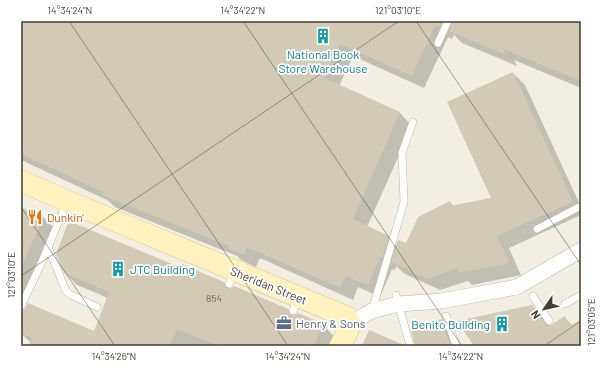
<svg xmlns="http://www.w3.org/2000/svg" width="602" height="367" font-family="Barlow,sans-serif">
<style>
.shadow{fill:#0003}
.building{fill:#d3cab6}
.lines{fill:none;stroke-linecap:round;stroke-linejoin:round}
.service-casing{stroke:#bdb6a4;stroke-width:8}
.minor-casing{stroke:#bdb6a4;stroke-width:16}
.secondary-casing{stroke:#d5c58d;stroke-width:22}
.service{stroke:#fff;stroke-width:7}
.minor{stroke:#fff;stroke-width:15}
.secondary{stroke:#fff2be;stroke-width:21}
.ticks{fill:none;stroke:#433d32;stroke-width:1;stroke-opacity:0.45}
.labels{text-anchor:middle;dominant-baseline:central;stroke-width:3.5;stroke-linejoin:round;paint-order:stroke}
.number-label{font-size:10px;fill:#676053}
.culture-label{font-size:12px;fill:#0d838f;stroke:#fff}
.food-label{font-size:12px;fill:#c56008;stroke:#fff;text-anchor:start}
.street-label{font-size:12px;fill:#433d32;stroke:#fff}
.service-label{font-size:12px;fill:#4e5e75;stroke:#fff;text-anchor:start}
.neatline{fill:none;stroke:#433d32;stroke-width:1.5}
.ticks-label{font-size:10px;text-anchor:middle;fill:#433d32}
</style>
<rect width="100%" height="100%" fill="#f2eee1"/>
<g class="shadow">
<path d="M 21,21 L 581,21 L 581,88 L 514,60 L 517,66 L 462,43 L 454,35 L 452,39 L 448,37 L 424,88 L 353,56 L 339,86 L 400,113 L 412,126 L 367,227 L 388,237 L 397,246 L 406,244 L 450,202 L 453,206 L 492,198 L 513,73 L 525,85 L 581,207 L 581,215 L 509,248 L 521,275 L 472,285 L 468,281 L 440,290 L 405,274 L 396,266 L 395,270 L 392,269 L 380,297 L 358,287 L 353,300 L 260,258 L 256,267 L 241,260 L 237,256 L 115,207 L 107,200 L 21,160 Z"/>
<path d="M 21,208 L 43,217 L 54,228 L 21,303 Z"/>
<path d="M 180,268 L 224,283 L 230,289 L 288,310 L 295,317 L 323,325 L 335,337 L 332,346 L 30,346 L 31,343 L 21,333 L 21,329 L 94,332 L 108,298 L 77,285 L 65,273 Z"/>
<path d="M 532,306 L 550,326 L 564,317 L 573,326 L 581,320 L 581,346 L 475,346 Z"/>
<path d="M 441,320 L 454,334 L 459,346 L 416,346 Z"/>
</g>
<g class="building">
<path d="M 21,21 L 443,21 L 440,27 L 435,25 L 412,76 L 340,44 L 325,78 L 400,112 L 353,219 L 389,236 L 382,258 L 380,257 L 368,285 L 346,276 L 340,288 L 247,247 L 244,255 L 228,248 L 229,246 L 102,195 L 103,192 L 21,154 Z"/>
<path d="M 453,21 L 581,21 L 581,81 L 503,49 L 506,55 L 449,31 Z"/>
<path d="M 513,72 L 573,202 L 497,236 L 510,263 L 459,273 L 458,268 L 427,279 L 391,262 L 398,240 L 406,243 L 418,217 L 450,201 L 450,206 L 491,198 L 447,102 Z"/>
<path d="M 21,207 L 44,217 L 21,268 Z"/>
<path d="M 69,221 L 179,267 L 181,264 L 224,282 L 225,287 L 227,289 L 232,288 L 234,286 L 288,309 L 288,312 L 291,315 L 294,316 L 298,313 L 324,324 L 314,346 L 218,346 L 177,329 L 170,346 L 28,346 L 32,338 L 21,333 L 21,311 L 24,310 L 28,303 L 94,331 L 109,292 L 64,273 L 56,254 Z"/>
<path d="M 532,305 L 545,324 L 548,326 L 551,325 L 565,316 L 570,326 L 581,319 L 581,346 L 474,346 L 457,321 Z"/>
<path d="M 441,319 L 450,346 L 415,346 L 411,331 Z"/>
<path d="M 369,330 L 404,345 L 405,346 L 362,346 Z"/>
</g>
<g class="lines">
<g class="service-casing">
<g id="service">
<path d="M 438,43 L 448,21"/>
<path d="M 537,229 L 581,206"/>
<path d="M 48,247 L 66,291 L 71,295 L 97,307"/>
<path d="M 229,284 L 235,271"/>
<path d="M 396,295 L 410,346"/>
<path d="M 533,296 L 549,321"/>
<path d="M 565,304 L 581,295"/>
<path d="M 21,306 L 40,266 L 66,204"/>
<path d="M 293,311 L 298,298"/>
<path d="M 372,311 L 404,202 L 402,153 L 413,122"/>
<path d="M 446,316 L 456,346"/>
</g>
</g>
<g class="minor-casing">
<path id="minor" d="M 350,326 L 363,316 L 372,311 L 398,304 L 441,301 L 517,287 L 581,250"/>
</g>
<g class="secondary-casing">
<path id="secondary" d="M 21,181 L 67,201 L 347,317 C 354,326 344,337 340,346"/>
</g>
<use href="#service" class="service"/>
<use href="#minor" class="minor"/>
<use href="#secondary" class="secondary"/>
</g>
<path class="ticks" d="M 69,21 L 288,346M 243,21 L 462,346M 416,21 L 581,265M 21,207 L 115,346M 21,276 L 399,21M 544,346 L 581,321"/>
<defs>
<g id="building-bare" transform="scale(1.2)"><path d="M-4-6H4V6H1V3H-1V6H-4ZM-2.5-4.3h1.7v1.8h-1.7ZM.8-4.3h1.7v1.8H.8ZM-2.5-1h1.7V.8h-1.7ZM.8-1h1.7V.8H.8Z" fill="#0f9aa8" stroke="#fff" stroke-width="2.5" paint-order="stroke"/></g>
<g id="restaurant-bare" transform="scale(1.2)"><path d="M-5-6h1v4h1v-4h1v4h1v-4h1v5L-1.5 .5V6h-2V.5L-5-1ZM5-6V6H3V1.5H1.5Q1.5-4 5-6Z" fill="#e8710a" stroke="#fff" stroke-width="2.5" paint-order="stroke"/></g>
<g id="office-bare" transform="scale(1.2)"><path d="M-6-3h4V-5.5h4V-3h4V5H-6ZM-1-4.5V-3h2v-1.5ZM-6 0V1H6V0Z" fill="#5c6f8a" stroke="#fff" stroke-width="2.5" paint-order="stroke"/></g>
</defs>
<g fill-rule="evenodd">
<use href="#building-bare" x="323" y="36"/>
<use href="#restaurant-bare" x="35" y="217"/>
<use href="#building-bare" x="118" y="269"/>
<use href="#office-bare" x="284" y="323"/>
<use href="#building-bare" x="502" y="324"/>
</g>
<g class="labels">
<g class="number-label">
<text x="214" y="298">854</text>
</g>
<g class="culture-label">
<text x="323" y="54">National Book<tspan x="323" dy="14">Store Warehouse</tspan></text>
<text x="130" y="269" text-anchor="start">JTC Building</text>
<text x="490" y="324" text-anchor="end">Benito Building</text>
</g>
<g class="food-label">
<text x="47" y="217">Dunkin'</text>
</g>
<g class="street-label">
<text transform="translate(269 285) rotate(22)">Sheridan Street</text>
</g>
<g class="service-label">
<text x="296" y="323">Henry &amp; Sons</text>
</g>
</g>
<rect width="602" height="367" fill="none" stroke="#ffffff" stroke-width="44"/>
<g transform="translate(544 309) rotate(236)" stroke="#ffffff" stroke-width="3" paint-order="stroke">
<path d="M0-3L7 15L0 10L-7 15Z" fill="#433d32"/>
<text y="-6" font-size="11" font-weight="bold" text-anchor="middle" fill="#433d32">N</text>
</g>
<rect x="22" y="22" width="558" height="323" class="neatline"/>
<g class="ticks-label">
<text x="70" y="14">14°34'24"N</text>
<text x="243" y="14">14°34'22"N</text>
<text x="398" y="14">121°03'10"E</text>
<text transform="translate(11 275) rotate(-90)" y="4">121°03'10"E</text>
<text transform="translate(591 322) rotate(-90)" y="4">121°03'05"E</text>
<text x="114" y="360">14°34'26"N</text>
<text x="288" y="360">14°34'24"N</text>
<text x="461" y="360">14°34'22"N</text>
</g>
</svg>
